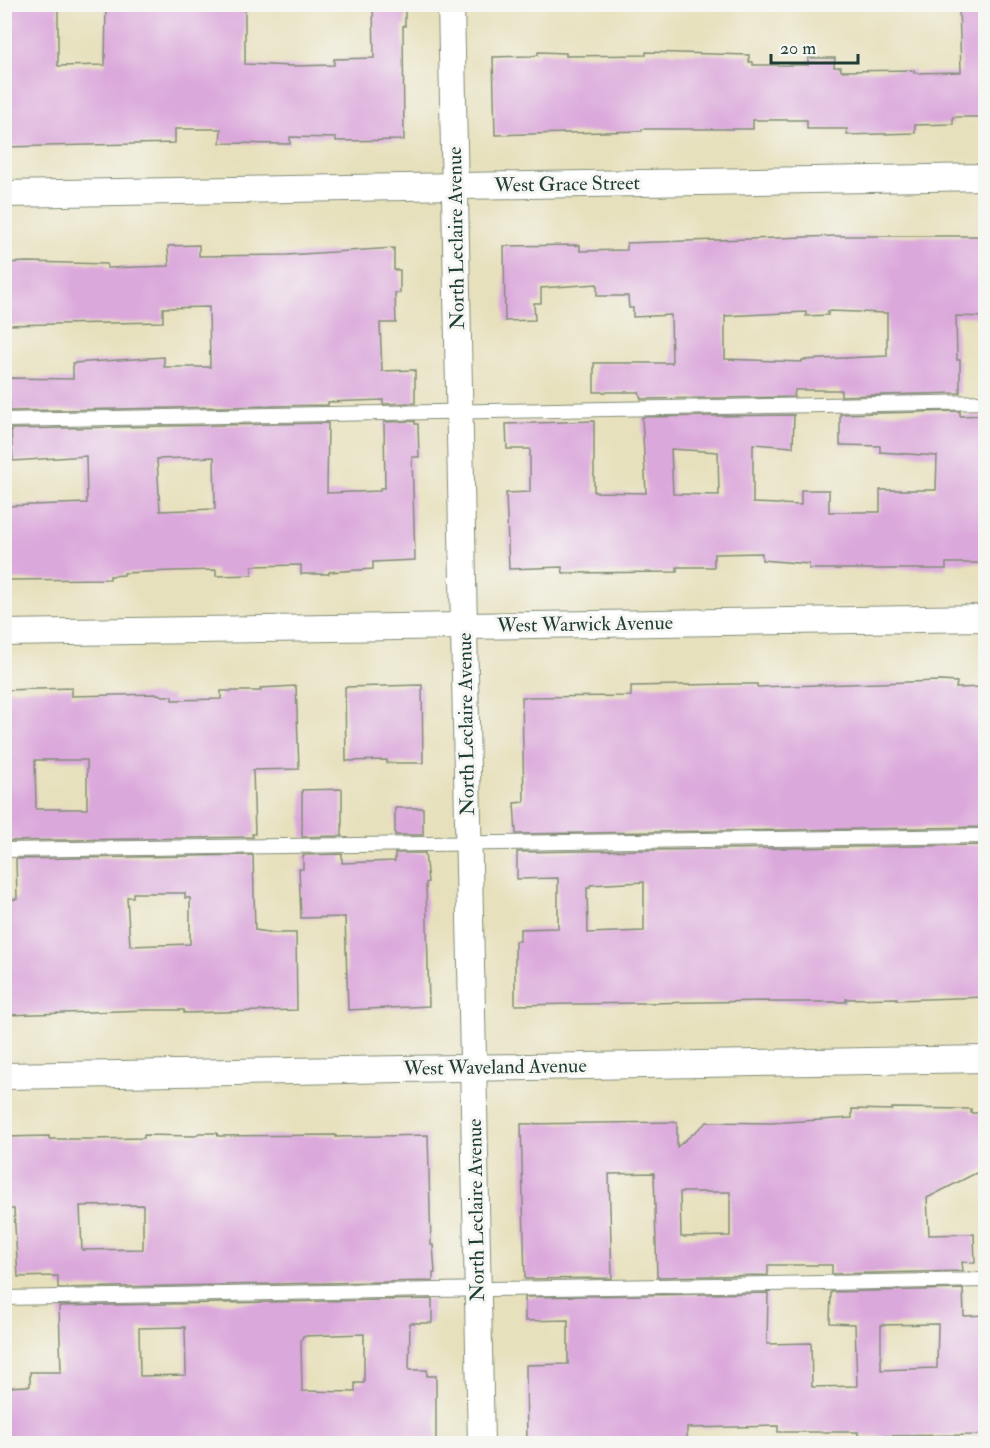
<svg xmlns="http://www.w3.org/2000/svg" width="990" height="1448" font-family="'IM FELL Double Pica',serif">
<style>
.building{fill:#dba8db;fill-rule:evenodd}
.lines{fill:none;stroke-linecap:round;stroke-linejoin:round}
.service-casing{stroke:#838e78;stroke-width:16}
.minor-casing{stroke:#838e78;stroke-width:28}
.service{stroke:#fff;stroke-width:14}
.minor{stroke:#fff;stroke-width:26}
.labels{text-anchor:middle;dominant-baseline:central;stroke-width:6;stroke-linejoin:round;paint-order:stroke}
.street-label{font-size:20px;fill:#1f3d34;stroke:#f6f6f2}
</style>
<rect width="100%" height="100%" fill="#f6f6f2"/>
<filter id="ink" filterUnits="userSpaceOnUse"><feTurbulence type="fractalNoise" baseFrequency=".0167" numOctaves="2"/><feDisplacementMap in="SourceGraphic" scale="12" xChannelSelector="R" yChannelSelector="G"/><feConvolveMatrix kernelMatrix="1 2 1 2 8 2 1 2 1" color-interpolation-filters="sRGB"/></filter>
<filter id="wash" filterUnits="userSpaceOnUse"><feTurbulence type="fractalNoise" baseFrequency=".008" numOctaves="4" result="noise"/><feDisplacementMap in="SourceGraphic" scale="24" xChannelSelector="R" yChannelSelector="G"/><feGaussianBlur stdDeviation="1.35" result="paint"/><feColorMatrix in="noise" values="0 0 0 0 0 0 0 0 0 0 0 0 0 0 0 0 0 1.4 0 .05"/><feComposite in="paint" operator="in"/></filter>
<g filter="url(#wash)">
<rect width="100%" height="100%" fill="#e7e0bc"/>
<g id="blocks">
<g class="building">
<path d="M 4,4 L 58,4 L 58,66 L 105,65 L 106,4 L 245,4 L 245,64 L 292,66 L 334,65 L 334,59 L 374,58 L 373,4 L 405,4 L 405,26 L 403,26 L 404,140 L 336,141 L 336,138 L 290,137 L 290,144 L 220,143 L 221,129 L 175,129 L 175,143 L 4,147 Z"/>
<path d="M 959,4 L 986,4 L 986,110 L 982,110 L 982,117 L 953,117 L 953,124 L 915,125 L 915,133 L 847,135 L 847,129 L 807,129 L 807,120 L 753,120 L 753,129 L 642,129 L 642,131 L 495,135 L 493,57 L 531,56 L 538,55 L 538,52 L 566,53 L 566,56 L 646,55 L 646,52 L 749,55 L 749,62 L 753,62 L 753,65 L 808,65 L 808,58 L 835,58 L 834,67 L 841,67 L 841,71 L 914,70 L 914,73 L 961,72 Z"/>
<path d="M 837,236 L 986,236 L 986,317 L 956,316 L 957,360 L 960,360 L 960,393 L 841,396 L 841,390 L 795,390 L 794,397 L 641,399 L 639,392 L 594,392 L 594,363 L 672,363 L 671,315 L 633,317 L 633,308 L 629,308 L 628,296 L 597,296 L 597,284 L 541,288 L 541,303 L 534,303 L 535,320 L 505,321 L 504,246 L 580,245 L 580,251 L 627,250 L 627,243 ZM 828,311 L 887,313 L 887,356 L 802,360 L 802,362 L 725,359 L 725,316 L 806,312 L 806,316 L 828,315 Z"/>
<path d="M 199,245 L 199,256 L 287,255 L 394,248 L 394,270 L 400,270 L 400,293 L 395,293 L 396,323 L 380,323 L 382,371 L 415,370 L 415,403 L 383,404 L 383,400 L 328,402 L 328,405 L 10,411 L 8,378 L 73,379 L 73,363 L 164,357 L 164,367 L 210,367 L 209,307 L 163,308 L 163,322 L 4,325 L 4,263 L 29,262 L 107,264 L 107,268 L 169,266 L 168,246 Z"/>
<path d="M 960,411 L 960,416 L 986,415 L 985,563 L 946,563 L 946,569 L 809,569 L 809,564 L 762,560 L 762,553 L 714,554 L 714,567 L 677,567 L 677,572 L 563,573 L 562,567 L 509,569 L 506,493 L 530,492 L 530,449 L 507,449 L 506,424 L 594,421 L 594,492 L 646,493 L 642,417 L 794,415 L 793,447 L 753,444 L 753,503 L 801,505 L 801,490 L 829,490 L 829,512 L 880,512 L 880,490 L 936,490 L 937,456 L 880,452 L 880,446 L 840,445 L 840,414 ZM 671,449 L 718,452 L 719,495 L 673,494 Z"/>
<path d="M 415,421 L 415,424 L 418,424 L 419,457 L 412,457 L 415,560 L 373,562 L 373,569 L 329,572 L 329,574 L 301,574 L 301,565 L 252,566 L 252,575 L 216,576 L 216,570 L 172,571 L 124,573 L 124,575 L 110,576 L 110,579 L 6,580 L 5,506 L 87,503 L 86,456 L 13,461 L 11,429 L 328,423 L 327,493 L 380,491 L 380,488 L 385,488 L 384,422 ZM 214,457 L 215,509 L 160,511 L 157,459 Z"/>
<path d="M 940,681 L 957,682 L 956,688 L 986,687 L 986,827 L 516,834 L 514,803 L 524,802 L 522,697 L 631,696 L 631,686 L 733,684 L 757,684 L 757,687 Z"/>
<path d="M 422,685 L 423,763 L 387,763 L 387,760 L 346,761 L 345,687 Z"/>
<path d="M 296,686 L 299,769 L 253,770 L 255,834 L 252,834 L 253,837 L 4,841 L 4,690 L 72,688 L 72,696 L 158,694 L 163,696 L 172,696 L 172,700 L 221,699 L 221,691 L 261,691 L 260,688 ZM 35,760 L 87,760 L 87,809 L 36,809 Z"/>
<path d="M 342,789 L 342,836 L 302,837 L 302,790 Z"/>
<rect x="395" y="808" width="28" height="27"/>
<path d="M 986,845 L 986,997 L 897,1000 L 897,998 L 846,999 L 846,1002 L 769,1002 L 769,1001 L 515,1005 L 515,941 L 520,941 L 520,929 L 558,928 L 558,878 L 517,879 L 517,852 ZM 644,882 L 644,931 L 588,933 L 587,888 L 590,888 L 590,885 Z"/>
<path d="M 395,853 L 425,853 L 428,882 L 426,883 L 429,1006 L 348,1010 L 345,917 L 301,918 L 299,869 L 303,869 L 303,855 L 342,854 L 342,863 L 395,861 Z"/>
<path d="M 253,855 L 255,930 L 275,933 L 296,933 L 297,1010 L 184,1013 L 184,1010 L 147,1010 L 8,1015 L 8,1011 L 4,1011 L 4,900 L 17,899 L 16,859 ZM 133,893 L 185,893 L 185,898 L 190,898 L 190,944 L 130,946 L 127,897 L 133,897 Z"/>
<path d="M 892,1108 L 971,1109 L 971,1113 L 986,1113 L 986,1168 L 927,1198 L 929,1235 L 974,1234 L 975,1263 L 962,1262 L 963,1271 L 832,1274 L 832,1265 L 768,1265 L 768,1275 L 657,1277 L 654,1173 L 609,1174 L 612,1278 L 525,1279 L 521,1124 L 677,1122 L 677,1147 L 707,1122 L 770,1123 L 852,1118 L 852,1109 L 892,1110 ZM 680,1192 L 730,1192 L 730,1236 L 681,1237 Z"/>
<path d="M 199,1133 L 217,1133 L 218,1136 L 336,1135 L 336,1137 L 428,1135 L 431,1245 L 433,1245 L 435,1273 L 433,1273 L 433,1281 L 58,1288 L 58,1276 L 18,1277 L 14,1209 L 4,1209 L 4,1137 L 49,1136 L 49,1139 L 90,1139 L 144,1138 L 144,1135 L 195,1136 ZM 143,1205 L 143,1249 L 82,1250 L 80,1206 Z"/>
<path d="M 963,1289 L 964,1316 L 986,1315 L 986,1435 L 858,1436 L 858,1432 L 778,1432 L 778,1426 L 687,1428 L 687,1441 L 606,1440 L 606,1443 L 527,1443 L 526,1365 L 568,1364 L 568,1320 L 525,1321 L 525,1297 L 768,1293 L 767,1344 L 811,1343 L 812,1387 L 857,1386 L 855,1324 L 830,1323 L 831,1292 ZM 938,1324 L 937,1368 L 881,1370 L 881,1325 Z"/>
<path d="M 432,1299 L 432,1323 L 410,1323 L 409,1370 L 427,1370 L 427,1376 L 436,1376 L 436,1443 L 307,1443 L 307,1441 L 226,1443 L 4,1443 L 4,1387 L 30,1386 L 30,1372 L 61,1372 L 59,1306 ZM 185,1327 L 186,1375 L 140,1376 L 139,1328 ZM 364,1334 L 364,1383 L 355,1383 L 355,1392 L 302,1391 L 301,1341 L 303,1336 Z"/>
</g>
</g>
</g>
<g filter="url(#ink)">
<use href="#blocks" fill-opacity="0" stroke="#838e78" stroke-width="1.5"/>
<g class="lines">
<g class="service-casing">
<g id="service">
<path d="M 4,420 L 986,402"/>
<path d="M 4,850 L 986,836"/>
<path d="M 4,1298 L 986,1280"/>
</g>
</g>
<g class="minor-casing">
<g id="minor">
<path d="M 451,4 L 481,1444"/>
<path d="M 4,194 L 986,177"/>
<path d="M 4,633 L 986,618"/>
<path d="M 4,1076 L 986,1059"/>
</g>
</g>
<use href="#service" class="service"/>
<use href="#minor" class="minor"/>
</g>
</g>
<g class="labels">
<g class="street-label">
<text transform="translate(567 184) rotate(-1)">West Grace Street</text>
<text transform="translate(456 238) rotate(-91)">North Leclaire Avenue</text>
<text transform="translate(585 624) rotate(-1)">West Warwick Avenue</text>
<text transform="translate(466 724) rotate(-91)">North Leclaire Avenue</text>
<text transform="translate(495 1067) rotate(-1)">West Waveland Avenue</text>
<text transform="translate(476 1210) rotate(-91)">North Leclaire Avenue</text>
</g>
</g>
<rect width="990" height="1448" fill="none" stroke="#f6f6f2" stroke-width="24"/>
<path d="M771 54v9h87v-9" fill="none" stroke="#1f3d34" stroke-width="3"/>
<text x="780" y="54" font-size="18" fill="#1f3d34" stroke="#f6f6f2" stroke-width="4.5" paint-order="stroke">20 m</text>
</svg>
